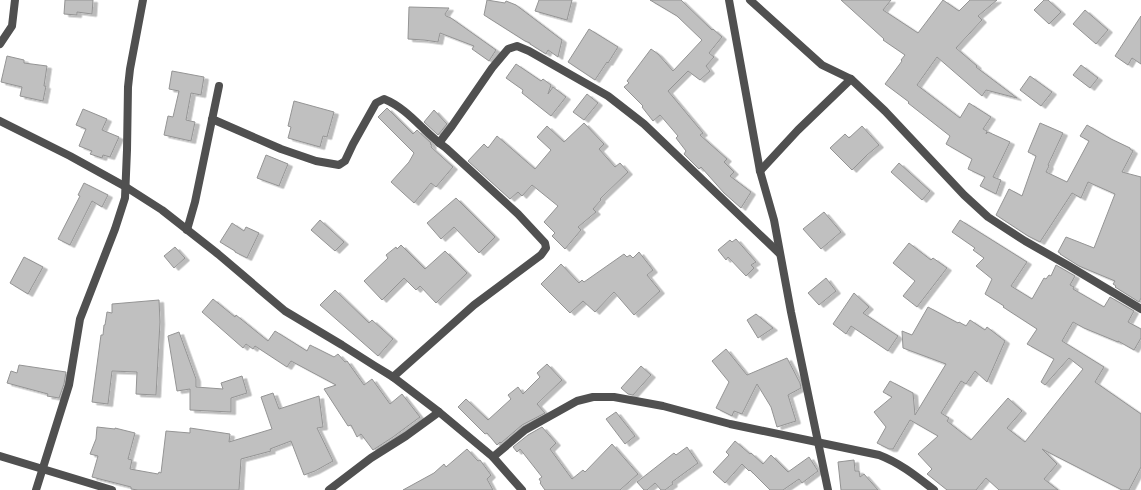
<svg xmlns="http://www.w3.org/2000/svg" width="1141" height="490" font-family="Quicksand,sans-serif">
<style>
.building{fill:#c0c0c0;stroke:#949494;filter:url(#shadow)}
.lines{fill:none;stroke-linecap:round;stroke-linejoin:round}
.street{stroke:#505050;stroke-width:8}
</style>
<defs>
<filter id="shadow"><feDropShadow dx="4.5" dy="2.5" stdDeviation="0" flood-color="#0004"/></filter>
</defs>
<rect width="100%" height="100%" fill="#fff"/>
<g class="building">
<path d="M 65,0 L 93,0 L 92,14 L 77,12 L 77,15 L 64,14 Z"/>
<path d="M 487,0 L 505,3 L 506,1 L 516,5 L 562,40 L 558,57 L 548,50 L 546,54 L 530,44 L 530,43 L 525,41 L 484,15 Z"/>
<path d="M 539,0 L 572,0 L 567,20 L 535,11 Z"/>
<path d="M 650,0 L 681,0 L 712,30 L 713,29 L 722,37 L 709,53 L 714,57 L 706,66 L 710,71 L 700,80 L 688,71 L 668,91 L 703,133 L 700,135 L 727,159 L 724,162 L 734,172 L 730,176 L 751,192 L 741,208 L 724,193 L 701,167 L 699,169 L 684,154 L 686,151 L 676,138 L 678,136 L 660,115 L 653,121 L 642,107 L 643,106 L 624,87 L 629,83 L 627,81 L 651,49 L 658,54 L 673,71 L 702,40 L 677,16 Z"/>
<path d="M 841,0 L 891,0 L 883,10 L 918,33 L 943,0 L 959,11 L 970,0 L 997,0 L 978,16 L 982,20 L 956,48 L 977,66 L 976,67 L 1017,98 L 986,90 L 982,96 L 937,57 L 917,85 L 960,118 L 969,103 L 991,117 L 983,129 L 987,131 L 986,134 L 988,132 L 1010,142 L 993,177 L 1001,180 L 996,194 L 980,186 L 985,177 L 968,169 L 972,159 L 946,144 L 950,136 L 908,103 L 909,102 L 885,84 L 902,61 L 901,60 L 905,55 L 883,40 L 884,39 Z"/>
<path d="M 1044,0 L 1048,0 L 1061,12 L 1049,24 L 1034,10 Z"/>
<path d="M 409,7 L 449,8 L 445,14 L 446,16 L 451,18 L 496,50 L 489,61 L 472,49 L 474,46 L 440,33 L 438,42 L 424,40 L 408,39 Z"/>
<path d="M 1085,10 L 1108,30 L 1096,44 L 1073,24 Z"/>
<path d="M 1141,16 L 1141,64 L 1132,58 L 1128,65 L 1115,56 Z"/>
<path d="M 589,29 L 618,47 L 608,63 L 607,62 L 595,80 L 568,62 Z"/>
<path d="M 7,56 L 24,60 L 24,63 L 47,66 L 44,86 L 46,86 L 43,101 L 20,96 L 22,87 L 1,82 Z"/>
<path d="M 516,64 L 541,81 L 543,79 L 551,85 L 548,94 L 553,87 L 566,97 L 551,116 L 522,93 L 523,90 L 506,78 Z"/>
<path d="M 1081,65 L 1098,78 L 1090,88 L 1073,75 Z"/>
<path d="M 172,71 L 204,77 L 201,95 L 191,93 L 186,120 L 195,122 L 191,141 L 164,135 L 168,116 L 173,117 L 179,91 L 169,89 Z"/>
<path d="M 1030,76 L 1052,92 L 1041,106 L 1020,90 Z"/>
<path d="M 587,94 L 598,103 L 584,120 L 573,112 Z"/>
<path d="M 294,101 L 334,112 L 327,137 L 323,136 L 320,147 L 288,138 L 291,127 L 288,126 Z"/>
<path d="M 387,108 L 413,134 L 417,130 L 431,143 L 430,144 L 432,145 L 431,147 L 453,167 L 436,187 L 431,183 L 414,203 L 391,182 L 409,162 L 414,153 L 378,117 Z"/>
<path d="M 83,109 L 107,119 L 102,130 L 119,137 L 110,157 L 103,155 L 102,158 L 90,154 L 92,151 L 79,146 L 86,129 L 76,125 Z"/>
<path d="M 434,110 L 447,124 L 438,135 L 424,122 Z"/>
<path d="M 584,123 L 604,144 L 599,149 L 615,167 L 620,163 L 628,172 L 600,199 L 601,200 L 593,209 L 596,212 L 578,227 L 581,230 L 565,249 L 552,236 L 555,233 L 544,222 L 558,206 L 532,185 L 522,196 L 518,192 L 510,199 L 468,161 L 484,144 L 488,148 L 497,136 L 535,169 L 551,150 L 537,137 L 547,126 L 564,142 Z"/>
<path d="M 1040,123 L 1063,133 L 1048,165 L 1049,166 L 1046,172 L 1067,182 L 1089,141 L 1080,136 L 1087,125 L 1111,139 L 1130,148 L 1130,149 L 1133,151 L 1122,172 L 1141,177 L 1141,298 L 1139,302 L 1115,287 L 1116,286 L 1113,284 L 1115,281 L 1079,266 L 1060,254 L 1060,253 L 1058,252 L 1066,237 L 1094,248 L 1115,194 L 1088,182 L 1081,198 L 1072,193 L 1040,242 L 1028,236 L 996,215 L 1009,189 L 1022,196 L 1036,156 L 1028,152 Z"/>
<path d="M 862,126 L 879,145 L 867,155 L 852,170 L 830,148 L 845,134 L 849,138 Z"/>
<path d="M 266,155 L 288,164 L 279,186 L 257,178 Z"/>
<path d="M 899,163 L 930,191 L 922,200 L 891,172 Z"/>
<path d="M 84,183 L 108,195 L 102,207 L 92,201 L 70,245 L 58,239 L 80,196 L 78,195 Z"/>
<path d="M 456,198 L 495,237 L 479,253 L 454,227 L 441,239 L 427,223 Z"/>
<path d="M 824,212 L 841,232 L 821,249 L 803,229 Z"/>
<path d="M 320,220 L 344,242 L 335,251 L 311,230 Z"/>
<path d="M 960,220 L 1027,262 L 1011,286 L 1032,299 L 1044,278 L 1046,279 L 1049,275 L 1051,276 L 1056,265 L 1075,276 L 1070,285 L 1074,287 L 1073,289 L 1104,307 L 1110,297 L 1134,311 L 1128,322 L 1141,329 L 1141,338 L 1134,350 L 1118,341 L 1118,342 L 1084,328 L 1073,322 L 1062,341 L 1104,367 L 1095,382 L 1141,414 L 1141,467 L 1129,490 L 1122,490 L 1042,449 L 1057,464 L 1044,479 L 1058,490 L 999,490 L 986,478 L 976,490 L 947,490 L 927,474 L 932,469 L 918,454 L 938,436 L 910,420 L 893,449 L 889,449 L 877,443 L 886,427 L 874,412 L 892,397 L 883,392 L 890,381 L 913,393 L 915,415 L 946,364 L 903,348 L 902,331 L 912,335 L 928,307 L 958,323 L 959,322 L 966,326 L 970,320 L 985,330 L 987,327 L 1005,341 L 987,382 L 975,371 L 966,384 L 961,381 L 941,413 L 949,418 L 947,421 L 971,440 L 1008,398 L 1022,411 L 1007,428 L 1025,442 L 1083,369 L 1069,358 L 1045,385 L 1041,382 L 1054,359 L 1027,344 L 1037,329 L 1003,307 L 1004,306 L 985,294 L 992,279 L 976,266 L 984,258 L 973,250 L 975,248 L 952,232 Z"/>
<path d="M 232,223 L 244,231 L 246,227 L 259,233 L 247,258 L 235,252 L 235,251 L 220,242 Z"/>
<path d="M 736,239 L 756,262 L 751,265 L 754,268 L 746,276 L 728,257 L 726,260 L 718,250 L 730,240 L 732,242 Z"/>
<path d="M 909,243 L 931,260 L 933,258 L 947,268 L 917,307 L 903,296 L 915,281 L 893,263 Z"/>
<path d="M 401,245 L 425,269 L 445,251 L 467,273 L 436,303 L 420,286 L 416,290 L 404,278 L 382,300 L 364,281 L 388,258 L 386,255 L 396,247 L 397,249 Z"/>
<path d="M 175,247 L 185,258 L 174,268 L 164,256 Z"/>
<path d="M 639,252 L 653,270 L 647,275 L 660,291 L 634,315 L 614,292 L 595,312 L 583,301 L 570,313 L 541,284 L 561,264 L 579,283 L 582,280 L 584,282 L 624,254 L 627,257 L 630,255 L 633,258 Z"/>
<path d="M 24,257 L 43,267 L 28,294 L 10,283 Z"/>
<path d="M 826,278 L 836,291 L 819,305 L 808,293 Z"/>
<path d="M 335,290 L 369,323 L 372,320 L 393,339 L 378,356 L 320,305 Z"/>
<path d="M 854,293 L 869,307 L 863,313 L 898,336 L 888,351 L 851,326 L 846,334 L 833,324 Z"/>
<path d="M 213,299 L 235,317 L 236,315 L 268,341 L 275,331 L 307,351 L 310,345 L 334,357 L 338,354 L 345,362 L 347,361 L 364,385 L 372,379 L 390,404 L 402,394 L 420,417 L 393,437 L 373,450 L 361,434 L 357,437 L 351,425 L 348,426 L 324,389 L 336,385 L 291,361 L 287,367 L 255,346 L 253,349 L 246,344 L 243,348 L 202,312 Z"/>
<path d="M 159,300 L 160,322 L 156,395 L 136,394 L 137,372 L 112,371 L 108,404 L 92,402 L 101,335 L 103,335 L 104,325 L 105,325 L 107,312 L 112,313 L 112,304 Z"/>
<path d="M 756,314 L 773,328 L 758,338 L 747,320 Z"/>
<path d="M 179,332 L 196,379 L 196,387 L 223,389 L 221,383 L 242,376 L 247,393 L 231,398 L 231,412 L 190,410 L 190,389 L 177,391 L 168,336 Z"/>
<path d="M 726,349 L 747,375 L 787,358 L 800,383 L 801,388 L 788,395 L 796,421 L 777,427 L 771,407 L 757,384 L 742,414 L 734,411 L 732,416 L 716,408 L 729,382 L 712,361 Z"/>
<path d="M 547,364 L 562,380 L 537,404 L 545,413 L 522,425 L 501,443 L 500,442 L 497,445 L 487,433 L 485,434 L 458,407 L 466,399 L 488,420 L 511,399 L 508,395 L 518,387 L 523,394 L 540,377 L 537,373 Z"/>
<path d="M 19,365 L 66,372 L 64,384 L 59,398 L 47,396 L 48,394 L 7,383 L 11,371 L 17,373 Z"/>
<path d="M 641,366 L 651,375 L 633,395 L 628,394 L 621,388 Z"/>
<path d="M 273,393 L 279,409 L 319,396 L 323,427 L 317,428 L 333,461 L 315,471 L 304,475 L 291,441 L 270,449 L 271,451 L 241,459 L 239,490 L 138,490 L 131,489 L 131,487 L 92,477 L 98,456 L 90,454 L 96,439 L 97,427 L 115,429 L 115,428 L 135,433 L 128,459 L 132,460 L 130,469 L 158,474 L 159,472 L 161,473 L 166,431 L 190,433 L 190,428 L 230,434 L 229,442 L 272,429 L 261,397 Z"/>
<path d="M 616,412 L 635,436 L 625,444 L 606,419 Z"/>
<path d="M 542,427 L 556,443 L 550,449 L 572,479 L 583,470 L 585,472 L 612,444 L 638,474 L 620,490 L 545,490 L 540,483 L 541,482 L 539,479 L 542,477 L 520,449 L 517,452 L 513,447 L 528,435 Z"/>
<path d="M 735,441 L 750,454 L 751,453 L 763,464 L 771,455 L 788,472 L 809,457 L 818,471 L 802,483 L 799,479 L 783,490 L 770,490 L 750,470 L 749,471 L 742,464 L 725,483 L 713,472 L 729,455 L 726,452 Z"/>
<path d="M 687,447 L 698,463 L 672,482 L 673,484 L 665,490 L 661,490 L 655,483 L 647,490 L 644,490 L 637,482 L 674,453 L 676,455 Z"/>
<path d="M 467,449 L 478,461 L 480,460 L 491,475 L 487,479 L 493,490 L 403,490 L 434,473 L 444,464 L 446,467 Z"/>
<path d="M 854,460 L 855,471 L 859,471 L 860,477 L 864,474 L 878,490 L 841,490 L 838,462 Z"/>
</g>
<g class="lines">
<g class="street">
<path d="M 729,0 L 760,171 L 774,220 L 791,312 L 828,490"/>
<path d="M 750,0 L 822,65 L 851,79 L 885,111 L 964,195 L 988,217 L 1025,241 L 1069,266 L 1141,309"/>
<path d="M 0,44 L 12,26 L 15,0"/>
<path d="M 212,119 L 281,149 L 316,161 L 339,165 L 345,161 L 353,144 L 376,103 L 384,99 C 409,109 424,133 446,148 L 518,214 L 545,243 L 546,248 L 541,255 L 474,305 L 393,377"/>
<path d="M 0,121 L 70,156 L 126,187 L 162,210 L 218,254 L 285,311 L 342,345 L 375,366 L 393,377 L 439,412 L 493,457 L 522,490"/>
<path d="M 439,143 L 452,126 L 492,68 L 508,49 L 517,46 L 529,51 L 608,96 L 644,124 L 779,253"/>
<path d="M 760,171 L 798,130 L 851,79"/>
<path d="M 187,230 L 195,202 L 219,86"/>
<path d="M 0,456 L 112,490"/>
<path d="M 493,457 L 525,430 L 577,401 L 593,397 L 614,397 L 663,406 L 730,424 L 879,455 C 900,463 916,476 934,490"/>
<path d="M 36,490 L 69,385 L 80,319 L 115,229 L 125,198 L 127,150 L 128,87 L 130,69 L 143,0"/>
<path d="M 329,490 L 371,458 L 406,436 L 439,412"/>
</g>
</g>
</svg>
